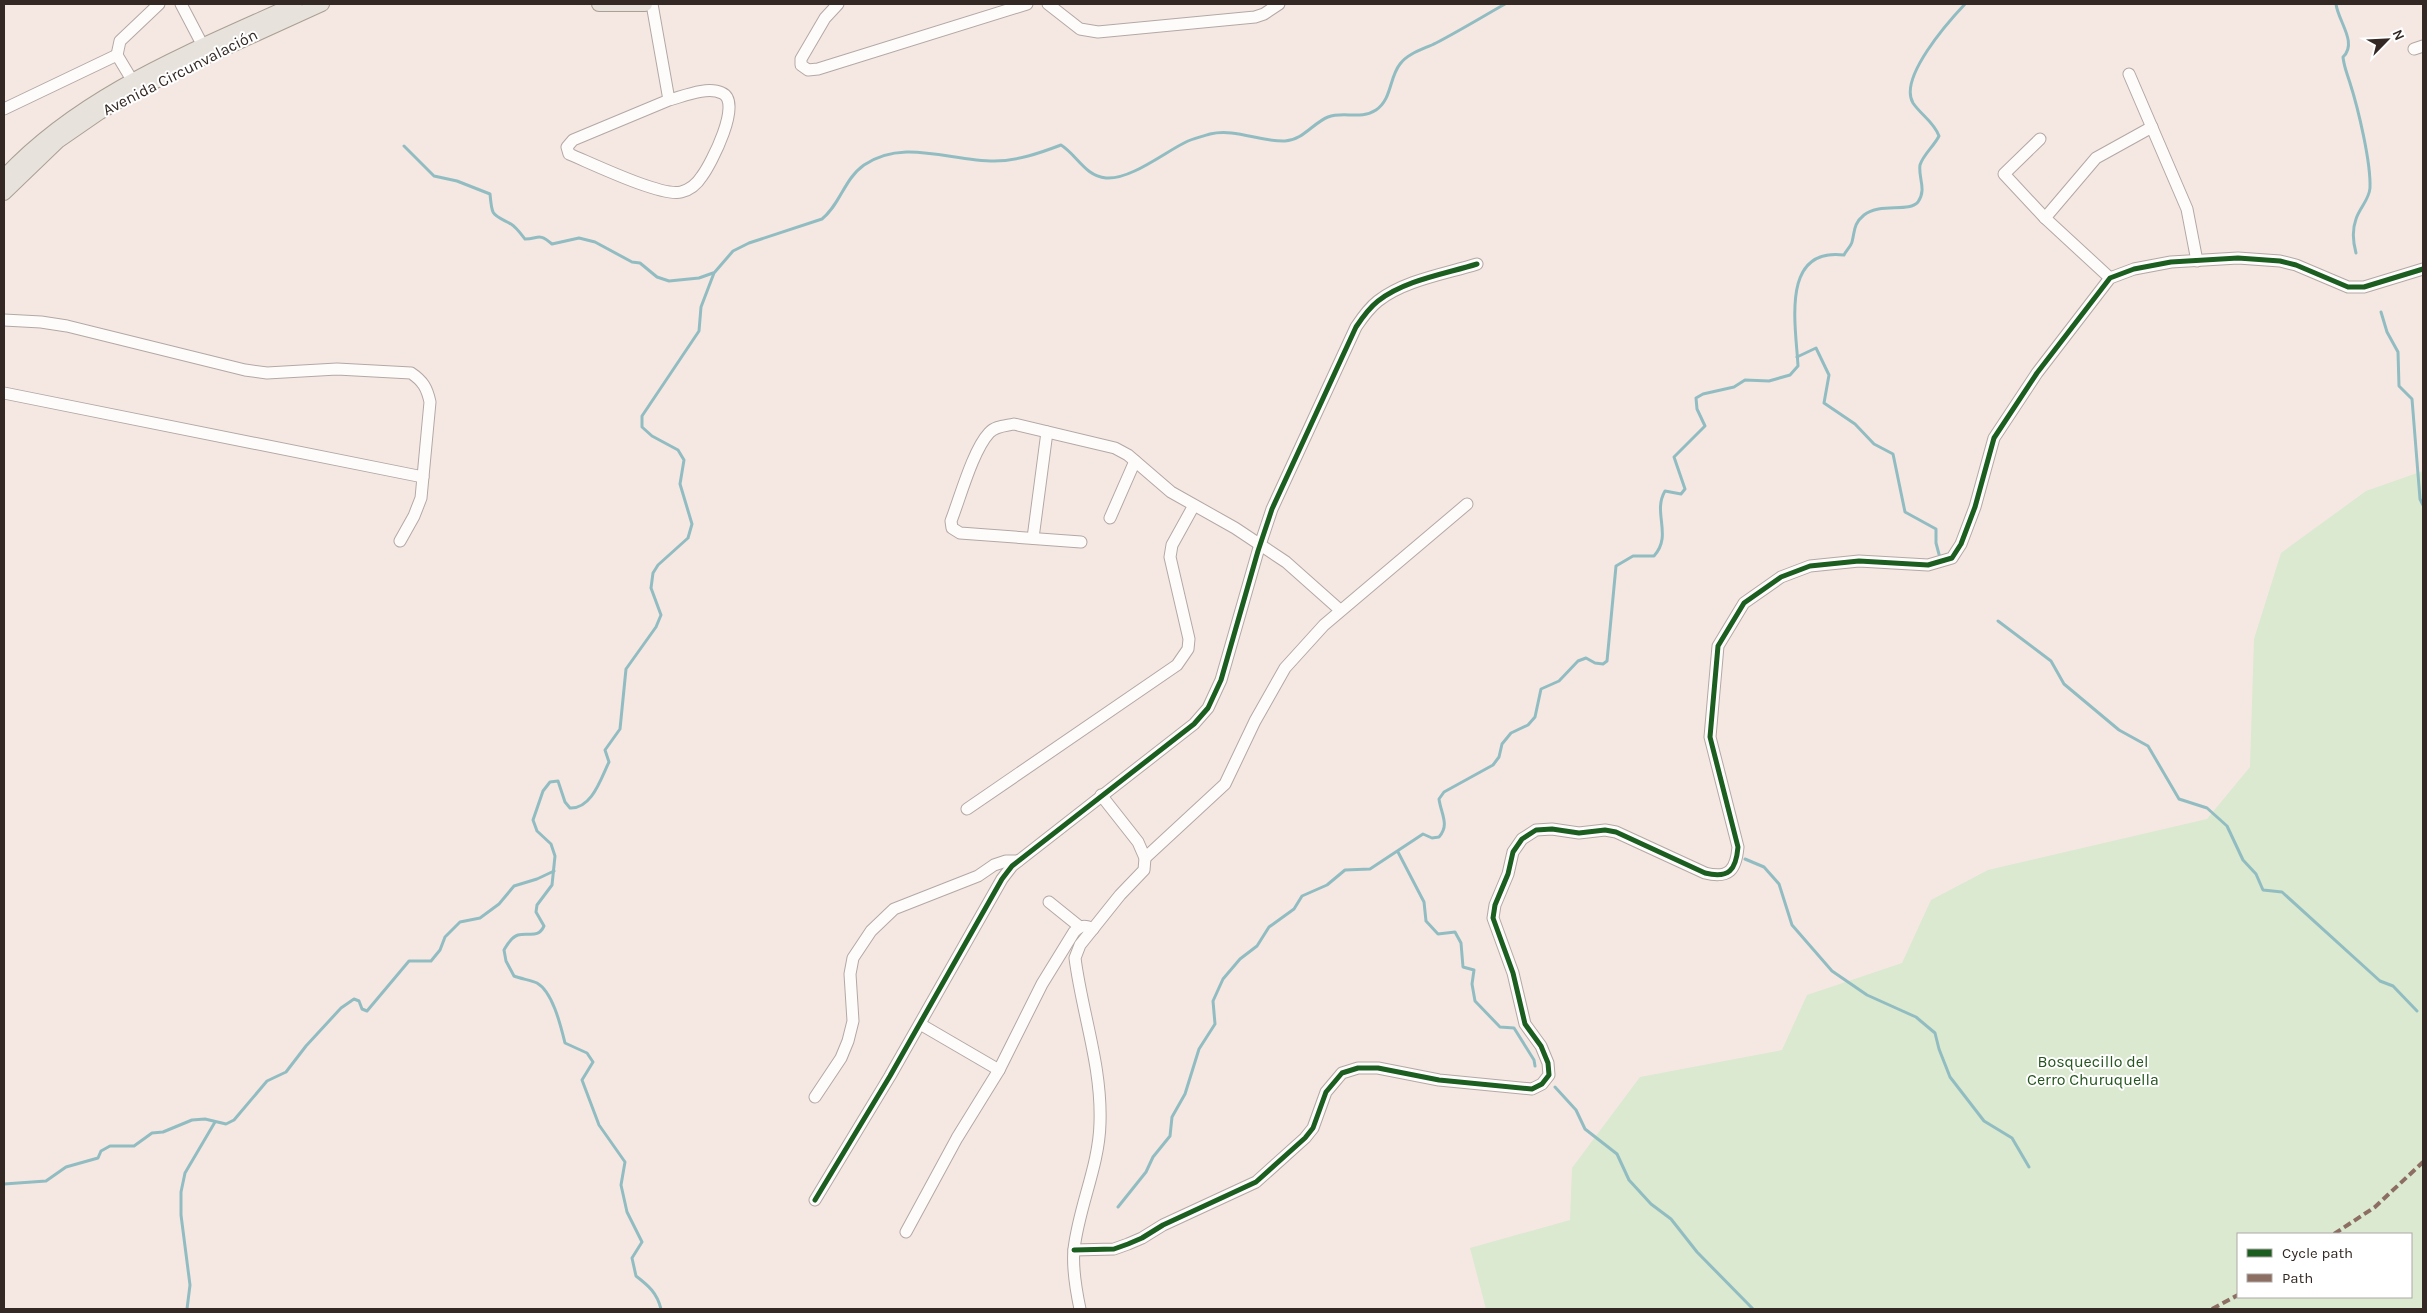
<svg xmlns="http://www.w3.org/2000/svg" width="2427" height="1313" font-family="Karla,sans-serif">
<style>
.green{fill:#dae9cf;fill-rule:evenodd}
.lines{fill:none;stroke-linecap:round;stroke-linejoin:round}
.stream{stroke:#91bdc2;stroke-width:3}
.minor-casing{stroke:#b3a8a4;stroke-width:13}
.major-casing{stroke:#aaa094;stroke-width:16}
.minor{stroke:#fefcfb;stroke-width:11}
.major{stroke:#e7e2dc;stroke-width:14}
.quiet{stroke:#8d6e63;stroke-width:4;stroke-dasharray:8 4;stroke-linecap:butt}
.cycleway-casing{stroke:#fff;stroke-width:8}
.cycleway{stroke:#1b5e20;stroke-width:5}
.labels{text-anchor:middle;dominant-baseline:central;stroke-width:4;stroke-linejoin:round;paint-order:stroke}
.street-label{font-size:16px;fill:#332823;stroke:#fff}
.park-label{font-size:16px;fill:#24551e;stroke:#fff}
</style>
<rect width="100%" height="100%" fill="#f5e8e3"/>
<path class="green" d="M 2423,471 L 2423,1309 L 1486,1309 L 1470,1248 L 1570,1220 L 1572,1168 L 1640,1077 L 1782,1050 L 1807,995 L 1902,963 L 1931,900 L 1988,870 L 2207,819 L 2250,767 L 2254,639 L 2281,553 L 2366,491 ZM 2238,1234 L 2411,1234 L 2411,1297 L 2238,1297 Z"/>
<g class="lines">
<g class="stream">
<path d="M 2336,4 C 2338,21 2358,43 2343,57 C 2344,67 2347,73 2350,83 C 2358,108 2371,162 2370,188 C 2369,200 2360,207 2356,219 C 2352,230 2353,242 2356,253"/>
<path d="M 404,146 L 434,176 L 457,181 L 490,194 C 492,217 492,214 511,224 C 516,227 521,234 525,239 C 539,239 538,232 552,244 L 579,238 L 595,242 L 632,262 L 640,263 L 657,277 L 669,281 L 699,278 L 713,273"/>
<path d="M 2381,312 L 2387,332 L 2398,352 L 2399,386 L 2412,399 L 2420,499 L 2423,505"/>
<path d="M 1797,357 L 1816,348 L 1829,375 L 1824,403 L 1855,424 L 1874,444 L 1893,454 L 1905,512 L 1936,529 L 1936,543 L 1940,558"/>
<path d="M 1998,621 L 2051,661 L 2064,684 L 2119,730 L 2148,746 L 2179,799 L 2207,808 L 2227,826 L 2243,860 L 2256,874 L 2263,890 L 2282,892 L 2380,981 L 2393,986 L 2417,1011"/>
<path d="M 1398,852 L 1424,902 L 1426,921 L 1438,934 L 1455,932 L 1461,943 L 1463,967 L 1474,970 L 1472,984 L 1475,1001 L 1500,1027 L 1514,1028 L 1534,1060 L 1535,1066"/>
<path d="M 1745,859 L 1764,867 L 1779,884 L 1792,925 L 1832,971 L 1867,995 L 1916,1017 L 1935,1033 L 1939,1049 L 1950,1077 L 1984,1121 L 2012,1138 L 2029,1167"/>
<path d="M 1555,1087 L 1576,1110 L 1585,1129 L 1617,1154 L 1629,1180 L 1651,1204 L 1671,1219 L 1697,1252 L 1753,1309"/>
<path d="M 4,1184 L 46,1181 L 66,1167 L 98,1158 L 101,1151 L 110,1146 L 134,1146 L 152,1133 L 163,1132 L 192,1120 L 205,1119 L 226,1124 L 234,1120 L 267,1081 L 286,1072 L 306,1046 L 341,1008 L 354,999 L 359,1001 L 362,1009 L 367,1011 L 409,961 L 431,961 L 440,950 L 445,937 L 460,922 L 480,918 L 499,904 L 514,886 L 537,879 L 554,871"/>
<path d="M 1118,1207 L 1146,1172 L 1153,1157 L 1170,1136 L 1172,1117 L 1185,1094 L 1199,1049 L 1215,1024 L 1213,1001 L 1223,979 L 1240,959 L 1257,946 L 1269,927 L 1294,909 L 1302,896 L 1327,885 L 1345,870 L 1370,869 L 1423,834 L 1432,838 L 1439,837 C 1450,825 1441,814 1439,799 L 1444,792 L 1493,765 L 1499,757 L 1502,744 L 1511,733 L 1528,725 L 1535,717 L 1541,689 L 1559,681 L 1578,661 L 1586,658 L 1595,663 L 1603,664 L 1607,661 L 1616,566 L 1633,556 L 1654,556 C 1673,535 1652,513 1665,491 L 1681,494 L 1685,489 L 1674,457 L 1705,426 L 1697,409 L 1696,398 L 1703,394 L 1734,387 L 1745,380 L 1769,381 L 1790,375 L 1798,366 C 1796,326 1780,247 1844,255 C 1846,251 1851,246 1852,242 C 1855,231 1853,224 1864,215 C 1880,202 1909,213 1918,202 C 1927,189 1918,178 1920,165 C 1923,155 1934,146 1939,136 C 1934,122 1921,115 1913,103 C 1898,78 1949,21 1965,4"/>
<path d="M 187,1309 L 190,1285 L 181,1215 L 181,1192 L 185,1173 L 215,1122"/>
<path d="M 661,1309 C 657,1293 649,1286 636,1276 L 632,1258 L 642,1242 L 627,1212 L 621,1185 L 625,1162 L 599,1125 L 582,1080 L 593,1062 L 587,1053 L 565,1043 C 561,1027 553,992 537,983 C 531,980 521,979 514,976 L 506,961 L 504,950 C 507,945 511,937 518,935 C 529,932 538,939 544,926 L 536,912 L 537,905 L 552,885 L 555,856 L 551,844 L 537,831 L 533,820 L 543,791 L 550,782 L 558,781 L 565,802 L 570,808 C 592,809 601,778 609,762 L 605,750 L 620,729 L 626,669 L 656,627 L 661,615 L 651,588 L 653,573 L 658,565 L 688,538 L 692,524 L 680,484 L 684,460 L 678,450 L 652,436 L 642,427 L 642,416 L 699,331 L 701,307 L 714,273 L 733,251 L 749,243 L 822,219 C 840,205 844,179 864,165 C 903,138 950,161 994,161 C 1017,161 1040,153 1061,145 C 1077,155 1085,176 1106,178 C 1131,180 1166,151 1188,141 C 1195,138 1203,136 1210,134 C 1235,128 1260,142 1285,141 C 1303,140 1313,123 1328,117 C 1343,111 1361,120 1376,110 C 1392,99 1389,78 1400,64 C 1408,53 1424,49 1436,43 C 1459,31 1482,17 1505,4"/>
</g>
<g class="minor-casing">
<g id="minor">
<path d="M 181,4 L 203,46"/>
<path d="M 652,4 L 669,100 L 573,140 L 567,147 L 569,154 C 591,163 661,197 681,192 C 689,190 697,184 702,176 C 711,164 743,102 722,93 C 707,86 684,96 669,100"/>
<path d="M 838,4 L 825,18 L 801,59 L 801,65 L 808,70 L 818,69 L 1027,4"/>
<path d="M 1048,4 L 1080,29 L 1098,32 L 1255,17 L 1264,14 L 1279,4"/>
<path d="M 2414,49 L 2423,46"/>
<path d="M 2129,74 L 2187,209 L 2197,261"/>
<path d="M 132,80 L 117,55 L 120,41 L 159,4"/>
<path d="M 4,109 L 117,55"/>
<path d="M 2040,139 L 2004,174 L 2045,218 L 2110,278"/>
<path d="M 2045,218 L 2096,158 L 2152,127"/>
<path d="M 4,320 L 41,322 L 67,326 L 245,370 L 267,373 L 337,369 L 411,373 C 423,381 427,388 430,402 L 421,498 L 414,516 L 400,541"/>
<path d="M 4,393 L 423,477"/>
<path d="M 1110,518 L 1135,461"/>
<path d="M 1033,538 L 1047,432"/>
<path d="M 1081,542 L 960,533 L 952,528 L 951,521 C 960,498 973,450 989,433 C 995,426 1005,426 1014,424 L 1115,448 L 1128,455 L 1171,492 L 1235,528 L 1286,562 L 1340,610"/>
<path d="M 967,809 L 1177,665 L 1188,649 L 1189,639 L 1170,557 L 1172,545 L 1193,507"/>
<path d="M 1145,858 L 1225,784 L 1255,721 L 1285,668 L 1324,625 L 1467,504"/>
<path d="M 1049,902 L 1080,927"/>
<path d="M 920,1024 L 999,1070"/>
<path d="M 815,1097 L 841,1058 L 848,1041 L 853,1021 L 850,974 L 853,958 L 871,931 L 894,909 L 978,876 L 994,865 L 1006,861 L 1018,861"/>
<path d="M 815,1200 L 890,1076 L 1002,879 L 1012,866 L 1194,724 L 1208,708 L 1221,680 L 1258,551 L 1272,509 L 1356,327 C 1362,318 1369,308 1378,301 C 1405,280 1445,274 1477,264"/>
<path d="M 906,1232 L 957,1138 L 999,1070 L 1042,984 L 1074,932 C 1081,925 1085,925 1093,929"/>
<path d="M 1074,1250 L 1114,1249 L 1128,1244 L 1142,1238 L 1163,1225 L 1256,1182 L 1305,1138 L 1313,1128 L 1326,1092 L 1342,1073 L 1358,1068 L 1378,1068 L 1439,1080 L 1532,1089 L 1542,1084 L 1549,1075 L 1548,1063 L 1541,1046 L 1525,1024 L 1513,973 L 1493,918 L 1495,905 L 1508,874 L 1513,852 L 1522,839 L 1536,830 L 1552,829 L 1579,833 L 1605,830 L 1616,832 L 1705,873 C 1729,879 1736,870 1738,847 L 1710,737 L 1718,646 L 1744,603 L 1781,577 L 1810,566 L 1859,561 L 1928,565 L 1952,558 L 1961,544 L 1975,507 L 1994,438 L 2037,373 L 2110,278 L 2134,269 L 2171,262 L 2238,258 L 2280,261 L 2296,265 L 2348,287 L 2364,287 L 2423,269"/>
<path d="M 1080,1309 C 1076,1290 1072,1269 1074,1249 C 1079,1206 1099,1166 1100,1123 C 1102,1066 1082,1013 1075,958 L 1080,945 L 1120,895 L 1144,870 L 1145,858 L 1138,842 L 1101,795"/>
</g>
</g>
<g class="major-casing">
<g id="major">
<path d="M 599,4 L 645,4"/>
<path d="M 4,177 C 82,93 192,51 295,4"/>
<path d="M 4,193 L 58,141 L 100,112 L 137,90 L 192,63 L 322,4"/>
</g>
</g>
<use href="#minor" class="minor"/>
<use href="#major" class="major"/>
<g class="quiet">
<path d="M 2334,1234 L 2375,1207 L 2423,1162"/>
<path d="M 2212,1309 L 2238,1295"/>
</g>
<g class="cycleway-casing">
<g id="cycleway">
<path d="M 815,1200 L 890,1076 L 1002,879 L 1012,866 L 1194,724 L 1208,708 L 1221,680 L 1258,551 L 1272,509 L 1356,327 C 1362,318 1369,308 1378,301 C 1405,280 1445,274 1477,264"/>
<path d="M 1074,1250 L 1114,1249 L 1128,1244 L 1142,1238 L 1163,1225 L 1256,1182 L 1305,1138 L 1313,1128 L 1326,1092 L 1342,1073 L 1358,1068 L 1378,1068 L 1439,1080 L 1532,1089 L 1542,1084 L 1549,1075 L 1548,1063 L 1541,1046 L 1525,1024 L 1513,973 L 1493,918 L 1495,905 L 1508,874 L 1513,852 L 1522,839 L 1536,830 L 1552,829 L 1579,833 L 1605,830 L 1616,832 L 1705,873 C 1729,879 1736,870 1738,847 L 1710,737 L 1718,646 L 1744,603 L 1781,577 L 1810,566 L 1859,561 L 1928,565 L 1952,558 L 1961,544 L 1975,507 L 1994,438 L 2037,373 L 2110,278 L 2134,269 L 2171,262 L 2238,258 L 2280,261 L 2296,265 L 2348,287 L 2364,287 L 2423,269"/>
</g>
</g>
<use href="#cycleway" class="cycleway"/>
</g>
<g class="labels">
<g class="street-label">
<text transform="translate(180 72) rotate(-27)">Avenida Circunvalación</text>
</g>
<g class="park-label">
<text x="2093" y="1061">Bosquecillo del<tspan x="2093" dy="18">Cerro Churuquella</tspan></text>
</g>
</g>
<rect width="2427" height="1313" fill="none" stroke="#332823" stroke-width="10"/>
<rect x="2237" y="1233" width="175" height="65" fill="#ffffff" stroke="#ada9a7"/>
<rect x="2247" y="1249" width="25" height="8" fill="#1b5e20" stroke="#ada9a7"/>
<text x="2282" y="1258" font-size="15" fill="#332823">Cycle path</text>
<rect x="2247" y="1274" width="25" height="8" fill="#8d6e63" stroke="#ada9a7"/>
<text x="2282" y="1283" font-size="15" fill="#332823">Path</text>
<g transform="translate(2387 40) rotate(66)" stroke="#ffffff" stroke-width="4" paint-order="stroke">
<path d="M0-4L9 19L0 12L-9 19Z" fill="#332823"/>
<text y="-8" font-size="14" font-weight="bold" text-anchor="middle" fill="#332823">N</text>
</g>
</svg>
